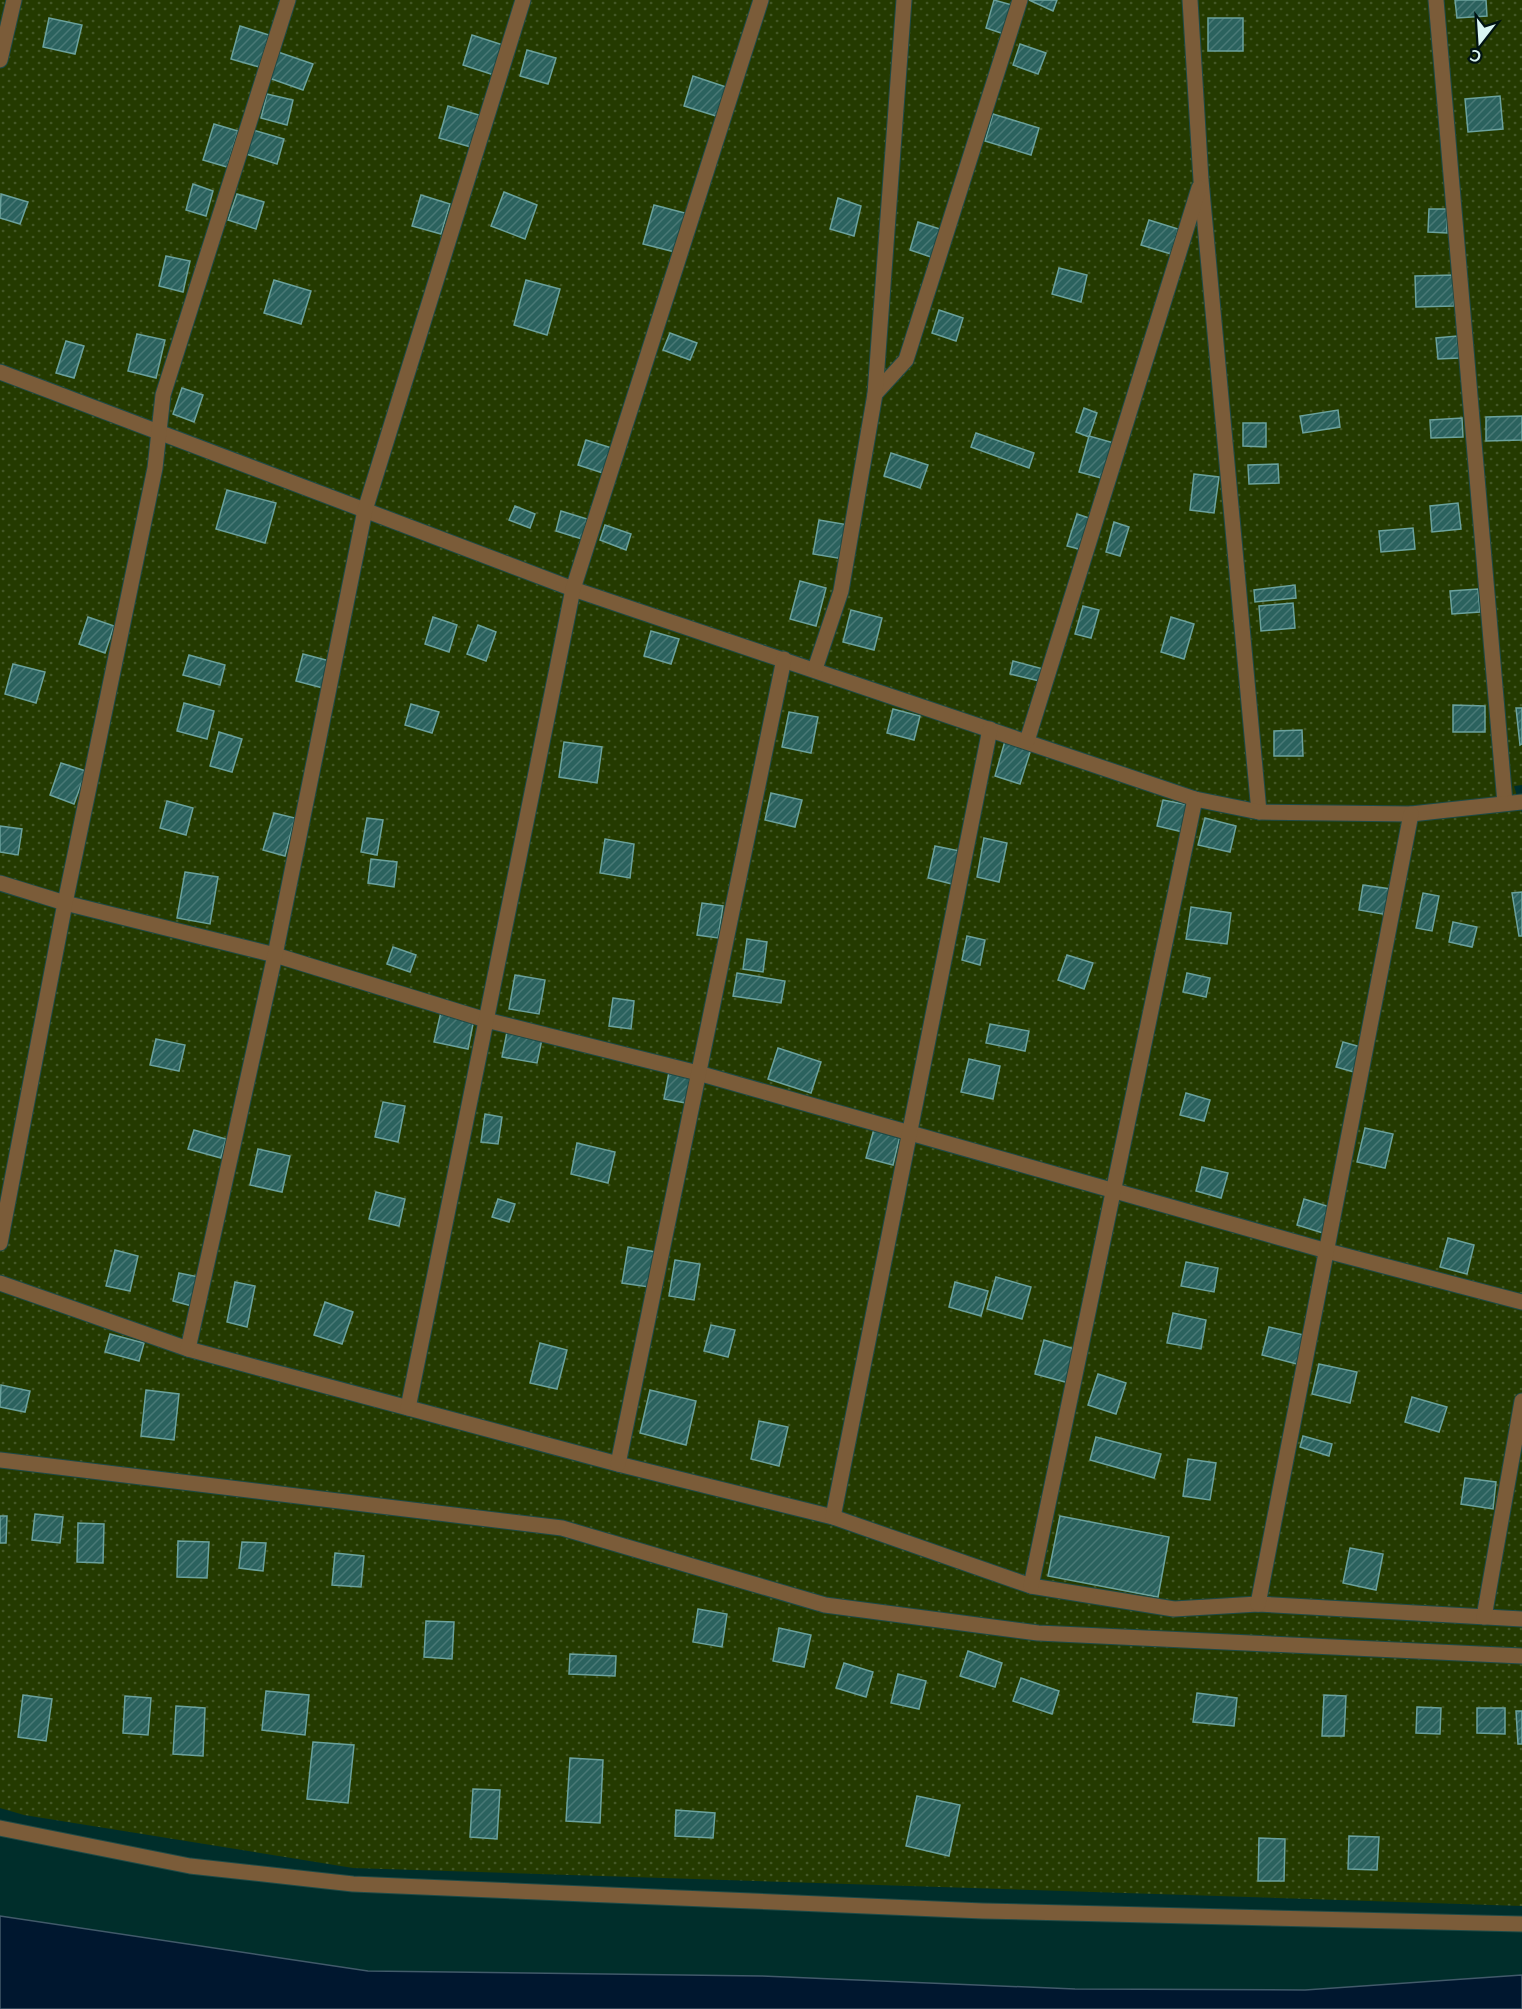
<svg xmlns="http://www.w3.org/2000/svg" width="1522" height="2009" font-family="Mulish,sans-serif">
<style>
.garden{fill:url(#garden-dots)}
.water{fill:#00172f;stroke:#415a6a;stroke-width:1.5}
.building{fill:url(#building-hatch);stroke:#6ba29d;stroke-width:1.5}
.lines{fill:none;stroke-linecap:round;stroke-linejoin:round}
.minor-casing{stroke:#1e4a47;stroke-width:17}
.minor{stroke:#7b5c39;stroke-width:15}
</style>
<defs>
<pattern id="garden-dots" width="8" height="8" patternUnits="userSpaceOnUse" patternTransform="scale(1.5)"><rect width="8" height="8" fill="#243a00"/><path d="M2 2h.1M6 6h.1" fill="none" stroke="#435726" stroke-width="1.8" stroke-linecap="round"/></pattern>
<pattern id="building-hatch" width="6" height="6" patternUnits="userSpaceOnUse" patternTransform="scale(1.5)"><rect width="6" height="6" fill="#2b625e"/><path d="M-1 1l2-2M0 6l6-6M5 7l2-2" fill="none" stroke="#497976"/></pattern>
</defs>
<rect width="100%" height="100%" fill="#002e2b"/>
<path class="garden" d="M 0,0 L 1522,0 L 1522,785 L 1514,786 L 1522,813 L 1522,1906 L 353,1868 L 24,1815 L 0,1808 Z"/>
<path class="water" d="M 0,1916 L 368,1971 L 761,1976 L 1075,1989 L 1305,1990 L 1522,1975 L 1522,2009 L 0,2009 Z"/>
<g class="building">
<path d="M 994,0 L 1012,5 L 1004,34 L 986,28 Z"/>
<path d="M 1029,0 L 1057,0 L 1053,11 Z"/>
<path d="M 1455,0 L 1486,0 L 1487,16 L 1457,18 Z"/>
<path d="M 49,18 L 82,25 L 75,54 L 43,47 Z"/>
<rect x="1208" y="18" width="35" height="33"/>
<path d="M 240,26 L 269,35 L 259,67 L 231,59 Z"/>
<path d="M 472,35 L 503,45 L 494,75 L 463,65 Z"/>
<path d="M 1020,44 L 1046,53 L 1038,74 L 1013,65 Z"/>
<path d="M 527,50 L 556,58 L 548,84 L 520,76 Z"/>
<path d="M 278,52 L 313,64 L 303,90 L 269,78 Z"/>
<path d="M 693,76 L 726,87 L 716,116 L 684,106 Z"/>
<path d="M 267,94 L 293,100 L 287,125 L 261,118 Z"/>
<path d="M 1500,96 L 1503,129 L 1468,132 L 1465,99 Z"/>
<path d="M 448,106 L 479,115 L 471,147 L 439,138 Z"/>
<path d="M 993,114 L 1039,128 L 1031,155 L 985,141 Z"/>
<path d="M 214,124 L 238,131 L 227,167 L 203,160 Z"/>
<path d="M 253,130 L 284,139 L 277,164 L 246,154 Z"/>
<path d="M 193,184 L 213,191 L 206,216 L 186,210 Z"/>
<path d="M 504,192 L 537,205 L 525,239 L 491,226 Z"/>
<path d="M 1,194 L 28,202 L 20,224 L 0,218 Z"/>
<path d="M 237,194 L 264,202 L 256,229 L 228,220 Z"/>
<path d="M 421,195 L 450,204 L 441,234 L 412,226 Z"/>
<path d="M 838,198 L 861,206 L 854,236 L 830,229 Z"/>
<path d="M 654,205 L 685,213 L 675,252 L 643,244 Z"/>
<path d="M 1429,209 L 1447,209 L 1447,233 L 1428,232 Z"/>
<path d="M 1149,220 L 1178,229 L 1171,254 L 1141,245 Z"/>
<path d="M 918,222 L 943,230 L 934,258 L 910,250 Z"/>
<path d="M 166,256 L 190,261 L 183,292 L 159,286 Z"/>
<path d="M 1059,268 L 1087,275 L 1081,302 L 1052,294 Z"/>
<path d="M 1453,275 L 1454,306 L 1416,307 L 1415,276 Z"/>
<path d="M 274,280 L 311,291 L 301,324 L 264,313 Z"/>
<path d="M 526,280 L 560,289 L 547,335 L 514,325 Z"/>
<path d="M 939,310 L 963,318 L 956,341 L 932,333 Z"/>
<path d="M 670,333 L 697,343 L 690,360 L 663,350 Z"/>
<path d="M 137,334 L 165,340 L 156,378 L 128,371 Z"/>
<path d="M 1457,336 L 1459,358 L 1438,359 L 1436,338 Z"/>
<path d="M 66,341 L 84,346 L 74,378 L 56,373 Z"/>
<path d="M 182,388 L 203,395 L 194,422 L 173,414 Z"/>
<path d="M 1084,408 L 1097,413 L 1089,437 L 1076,432 Z"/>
<path d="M 1338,410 L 1340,427 L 1303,433 L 1300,416 Z"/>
<path d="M 1522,416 L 1522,440 L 1486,441 L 1486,417 Z"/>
<path d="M 1462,418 L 1463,437 L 1431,438 L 1430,420 Z"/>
<path d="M 1243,423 L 1266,423 L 1266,447 L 1243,446 Z"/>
<path d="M 976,433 L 1034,453 L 1029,468 L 971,447 Z"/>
<path d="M 1089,436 L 1114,443 L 1105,479 L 1079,472 Z"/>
<path d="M 586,440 L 615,449 L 606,474 L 578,465 Z"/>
<path d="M 891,453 L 928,465 L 920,488 L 884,476 Z"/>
<path d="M 1278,464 L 1279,483 L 1249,484 L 1248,465 Z"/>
<path d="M 1194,474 L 1219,477 L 1214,513 L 1190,510 Z"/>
<path d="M 227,490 L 276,503 L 265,543 L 216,529 Z"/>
<path d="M 1458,503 L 1461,529 L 1432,532 L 1430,506 Z"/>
<path d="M 515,506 L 535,514 L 530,528 L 509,520 Z"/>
<path d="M 561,511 L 587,519 L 582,539 L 556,531 Z"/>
<path d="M 1077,514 L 1092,519 L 1083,550 L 1067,546 Z"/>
<path d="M 819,520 L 849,525 L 843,559 L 813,554 Z"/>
<path d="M 1114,522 L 1129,527 L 1120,556 L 1106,552 Z"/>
<path d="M 605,525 L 631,534 L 626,550 L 600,540 Z"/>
<path d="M 1413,528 L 1415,549 L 1381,552 L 1379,531 Z"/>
<path d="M 800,581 L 826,588 L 816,626 L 790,619 Z"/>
<path d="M 1295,585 L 1296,598 L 1255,602 L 1254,590 Z"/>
<path d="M 1478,589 L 1480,612 L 1452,614 L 1450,591 Z"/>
<path d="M 1293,603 L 1295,628 L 1261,631 L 1259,606 Z"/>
<path d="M 1083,606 L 1099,610 L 1091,638 L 1075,634 Z"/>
<path d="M 851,610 L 882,618 L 874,650 L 843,642 Z"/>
<path d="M 88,617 L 114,626 L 105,653 L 79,644 Z"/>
<path d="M 433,617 L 457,625 L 449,652 L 425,644 Z"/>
<path d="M 1171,617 L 1194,624 L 1184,659 L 1161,652 Z"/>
<path d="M 478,625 L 496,632 L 486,661 L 467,654 Z"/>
<path d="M 651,631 L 679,639 L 671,664 L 644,656 Z"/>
<path d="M 303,654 L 330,661 L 323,688 L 296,681 Z"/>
<path d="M 189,655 L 225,665 L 220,685 L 183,675 Z"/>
<path d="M 1013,661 L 1047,670 L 1044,682 L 1010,674 Z"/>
<path d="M 13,664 L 45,672 L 36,703 L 5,694 Z"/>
<path d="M 184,703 L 214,711 L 207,739 L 177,731 Z"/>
<path d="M 411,704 L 439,712 L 432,733 L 405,725 Z"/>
<path d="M 1453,705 L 1485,706 L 1485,732 L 1453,732 Z"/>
<path d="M 1516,708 L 1522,708 L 1522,744 L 1520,745 Z"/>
<path d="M 893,709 L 920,716 L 914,740 L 887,733 Z"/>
<path d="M 789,712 L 818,717 L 811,753 L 782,747 Z"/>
<path d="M 1302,730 L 1303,756 L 1274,756 L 1274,731 Z"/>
<path d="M 219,732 L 242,739 L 232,772 L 210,766 Z"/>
<path d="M 1005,741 L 1031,749 L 1020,784 L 995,776 Z"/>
<path d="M 564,742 L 602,747 L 597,783 L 559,777 Z"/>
<path d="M 61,763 L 86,771 L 74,804 L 50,795 Z"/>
<path d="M 771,793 L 802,800 L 795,827 L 765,820 Z"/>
<path d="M 1163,800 L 1189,805 L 1183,832 L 1157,826 Z"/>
<path d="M 167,801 L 193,808 L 186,835 L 160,828 Z"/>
<path d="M 274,813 L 295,818 L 285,856 L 263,850 Z"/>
<path d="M 367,818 L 383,820 L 377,855 L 361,852 Z"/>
<path d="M 1205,818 L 1236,826 L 1230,852 L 1198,845 Z"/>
<path d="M 0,826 L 22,829 L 18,855 L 0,852 Z"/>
<path d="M 984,838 L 1007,843 L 999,882 L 977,877 Z"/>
<path d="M 605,839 L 634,844 L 630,878 L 600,873 Z"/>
<path d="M 935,846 L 960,851 L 952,884 L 928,878 Z"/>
<path d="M 371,859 L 397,862 L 394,887 L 368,883 Z"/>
<path d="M 185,872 L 218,877 L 210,924 L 177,918 Z"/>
<path d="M 1363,885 L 1391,889 L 1388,915 L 1359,910 Z"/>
<path d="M 1522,892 L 1522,936 L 1519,936 L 1512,893 Z"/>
<path d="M 1423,893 L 1439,896 L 1432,931 L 1416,928 Z"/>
<path d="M 702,903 L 723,906 L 718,938 L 697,935 Z"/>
<path d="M 1191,907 L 1231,913 L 1227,944 L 1186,939 Z"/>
<path d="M 1453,922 L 1477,927 L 1472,947 L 1449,942 Z"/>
<path d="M 967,936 L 985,940 L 980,965 L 962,960 Z"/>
<path d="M 747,939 L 767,942 L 763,972 L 743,969 Z"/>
<path d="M 393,947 L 416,955 L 410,972 L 387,964 Z"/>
<path d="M 1067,955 L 1093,963 L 1084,989 L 1058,980 Z"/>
<path d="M 737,973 L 785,981 L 781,1003 L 733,996 Z"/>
<path d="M 1187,973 L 1210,978 L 1206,997 L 1183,992 Z"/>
<path d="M 515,975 L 545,980 L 539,1014 L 509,1009 Z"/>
<path d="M 613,998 L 634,1001 L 631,1029 L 609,1026 Z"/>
<path d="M 441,1012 L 474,1019 L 468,1049 L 434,1042 Z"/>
<path d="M 990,1024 L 1029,1031 L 1025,1051 L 986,1043 Z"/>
<path d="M 507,1032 L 542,1039 L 537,1063 L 502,1057 Z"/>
<path d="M 156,1039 L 185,1045 L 179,1071 L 150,1065 Z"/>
<path d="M 1343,1042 L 1361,1047 L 1354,1072 L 1336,1067 Z"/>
<path d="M 778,1048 L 821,1062 L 811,1093 L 768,1079 Z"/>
<path d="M 969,1059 L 1000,1066 L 993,1099 L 961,1092 Z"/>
<path d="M 669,1072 L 690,1076 L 686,1103 L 664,1099 Z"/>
<path d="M 1186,1093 L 1210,1100 L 1204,1121 L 1180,1115 Z"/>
<path d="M 383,1102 L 405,1106 L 398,1142 L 375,1137 Z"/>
<path d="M 485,1114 L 502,1117 L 498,1144 L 481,1142 Z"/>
<path d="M 1365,1128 L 1393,1134 L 1385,1168 L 1357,1162 Z"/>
<path d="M 874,1129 L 900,1136 L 893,1165 L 866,1158 Z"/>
<path d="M 194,1130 L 226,1139 L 221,1158 L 188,1149 Z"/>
<path d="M 577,1143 L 615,1152 L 608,1183 L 571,1174 Z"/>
<path d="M 258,1149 L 290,1156 L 282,1192 L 250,1185 Z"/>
<path d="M 1202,1167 L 1228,1173 L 1221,1198 L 1196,1191 Z"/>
<path d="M 376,1192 L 405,1199 L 399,1226 L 369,1219 Z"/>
<path d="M 498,1199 L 515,1204 L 509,1222 L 492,1217 Z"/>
<path d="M 1304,1199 L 1330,1207 L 1323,1233 L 1297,1225 Z"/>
<path d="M 1448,1238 L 1474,1245 L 1467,1274 L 1440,1267 Z"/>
<path d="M 628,1247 L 656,1252 L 649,1287 L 622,1283 Z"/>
<path d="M 115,1250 L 138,1256 L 130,1291 L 106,1286 Z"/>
<path d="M 675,1260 L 700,1264 L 694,1300 L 669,1296 Z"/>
<path d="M 1186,1262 L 1218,1268 L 1214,1292 L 1181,1286 Z"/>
<path d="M 179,1273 L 199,1277 L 192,1306 L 173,1301 Z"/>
<path d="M 996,1277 L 1031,1287 L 1022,1319 L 987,1309 Z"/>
<path d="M 235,1282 L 255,1286 L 247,1327 L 227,1322 Z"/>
<path d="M 955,1282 L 988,1291 L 981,1316 L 949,1307 Z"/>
<path d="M 325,1302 L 353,1312 L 342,1344 L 314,1335 Z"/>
<path d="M 1173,1313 L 1206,1320 L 1201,1349 L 1167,1343 Z"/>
<path d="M 711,1325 L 735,1330 L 728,1357 L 704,1351 Z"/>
<path d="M 1269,1327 L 1304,1335 L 1297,1364 L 1262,1355 Z"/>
<path d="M 110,1334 L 144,1343 L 139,1361 L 105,1352 Z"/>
<path d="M 1044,1340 L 1078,1350 L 1069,1383 L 1035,1374 Z"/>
<path d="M 540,1343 L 567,1350 L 557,1389 L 530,1383 Z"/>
<path d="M 1319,1364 L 1357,1372 L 1350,1403 L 1312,1394 Z"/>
<path d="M 1098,1374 L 1126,1383 L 1116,1414 L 1088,1405 Z"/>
<path d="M 1,1385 L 30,1391 L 25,1412 L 0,1407 Z"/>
<path d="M 146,1390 L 179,1394 L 174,1440 L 141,1436 Z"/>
<path d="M 650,1390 L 696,1401 L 686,1445 L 640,1433 Z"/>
<path d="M 1412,1397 L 1447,1407 L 1439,1432 L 1405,1422 Z"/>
<path d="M 759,1421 L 788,1427 L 779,1466 L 751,1459 Z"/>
<path d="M 1303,1436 L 1332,1444 L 1329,1456 L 1300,1447 Z"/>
<path d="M 1096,1437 L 1161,1454 L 1154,1478 L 1090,1460 Z"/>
<path d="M 1188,1459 L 1216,1463 L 1210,1500 L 1183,1496 Z"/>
<path d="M 1465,1478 L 1496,1482 L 1493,1509 L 1461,1504 Z"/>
<path d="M 35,1514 L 63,1517 L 60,1543 L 32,1540 Z"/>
<path d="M 0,1516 L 7,1516 L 6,1543 L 0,1543 Z"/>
<path d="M 1060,1516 L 1169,1537 L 1158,1597 L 1048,1576 Z"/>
<path d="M 78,1523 L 104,1524 L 103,1563 L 77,1562 Z"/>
<path d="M 178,1541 L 209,1542 L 207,1578 L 177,1577 Z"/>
<path d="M 242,1542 L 266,1543 L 263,1571 L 239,1568 Z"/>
<path d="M 1350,1548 L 1383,1554 L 1376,1590 L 1343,1583 Z"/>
<path d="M 335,1553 L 364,1556 L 361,1587 L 332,1585 Z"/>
<path d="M 698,1609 L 727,1614 L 722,1647 L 693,1642 Z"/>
<path d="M 426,1621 L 454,1622 L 452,1659 L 424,1657 Z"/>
<path d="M 779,1628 L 811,1635 L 804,1667 L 773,1661 Z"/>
<path d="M 968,1651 L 1002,1663 L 995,1687 L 960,1676 Z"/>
<path d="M 570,1654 L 616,1656 L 615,1676 L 569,1674 Z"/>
<path d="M 844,1663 L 873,1672 L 866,1697 L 836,1688 Z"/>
<path d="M 898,1674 L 926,1681 L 919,1709 L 891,1703 Z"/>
<path d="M 1021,1678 L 1059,1691 L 1052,1714 L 1013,1701 Z"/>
<path d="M 266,1691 L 309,1695 L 305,1735 L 262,1730 Z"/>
<path d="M 1197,1693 L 1237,1698 L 1234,1726 L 1193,1722 Z"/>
<path d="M 23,1695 L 52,1699 L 46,1741 L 18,1737 Z"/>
<path d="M 1324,1695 L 1346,1696 L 1344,1736 L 1322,1736 Z"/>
<path d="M 125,1696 L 151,1698 L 148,1735 L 123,1733 Z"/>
<path d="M 176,1706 L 205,1708 L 203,1756 L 173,1754 Z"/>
<path d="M 1417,1707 L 1441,1708 L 1440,1734 L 1416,1733 Z"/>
<path d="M 1477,1708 L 1505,1708 L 1505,1734 L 1477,1733 Z"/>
<path d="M 1516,1711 L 1522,1711 L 1522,1744 L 1518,1744 Z"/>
<path d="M 313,1742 L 354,1745 L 348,1803 L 307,1799 Z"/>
<path d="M 570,1758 L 603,1760 L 600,1823 L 566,1821 Z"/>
<path d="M 473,1789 L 500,1790 L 497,1839 L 470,1837 Z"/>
<path d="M 917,1796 L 960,1805 L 949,1856 L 906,1846 Z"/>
<path d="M 676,1810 L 715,1813 L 713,1838 L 675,1836 Z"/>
<path d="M 1349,1836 L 1379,1837 L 1377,1870 L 1348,1869 Z"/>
<path d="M 1259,1838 L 1285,1839 L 1284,1881 L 1258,1881 Z"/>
</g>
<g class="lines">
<g class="minor-casing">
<g id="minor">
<path d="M 1190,0 L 1201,180 L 1259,812"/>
<path d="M 1436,0 L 1505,803"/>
<path d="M 0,60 L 14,0"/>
<path d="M 0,372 L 573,589 L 1195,799 L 1259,812 L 1411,814 L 1522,802"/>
<path d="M 875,394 L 906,360 L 1020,0"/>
<path d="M 815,669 L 841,591 L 875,394 L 904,0"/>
<path d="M 1027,741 L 1199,188"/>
<path d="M 0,883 L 65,903 L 275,955 L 486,1020 L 698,1073 L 1327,1251 L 1522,1302"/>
<path d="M 0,1243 L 65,903 L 155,468 L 163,395 L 288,0"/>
<path d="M 0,1283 L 188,1349 L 618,1464 L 833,1517 L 1031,1586 L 1174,1609 L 1258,1604 L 1522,1619"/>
<path d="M 188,1349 L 275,955 L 365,510 L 523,0"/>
<path d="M 408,1408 L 573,589 L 761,0"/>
<path d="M 0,1460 L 562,1528 L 825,1605 L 1038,1633 L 1522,1656"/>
<path d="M 618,1464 L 784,659"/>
<path d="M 833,1517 L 990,729"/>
<path d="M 1031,1586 L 1195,799"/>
<path d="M 1258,1604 L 1411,814"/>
<path d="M 1484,1617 L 1522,1401"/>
<path d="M 0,1828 L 190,1866 L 353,1884 L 983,1911 L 1522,1924"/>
</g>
</g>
<use href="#minor" class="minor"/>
</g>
<g transform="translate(1480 42) rotate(197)" stroke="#001312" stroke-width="4.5" paint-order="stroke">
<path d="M0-4.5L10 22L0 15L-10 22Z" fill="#d9f5f2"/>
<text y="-9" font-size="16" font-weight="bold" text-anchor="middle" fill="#d9f5f2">С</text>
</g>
</svg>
